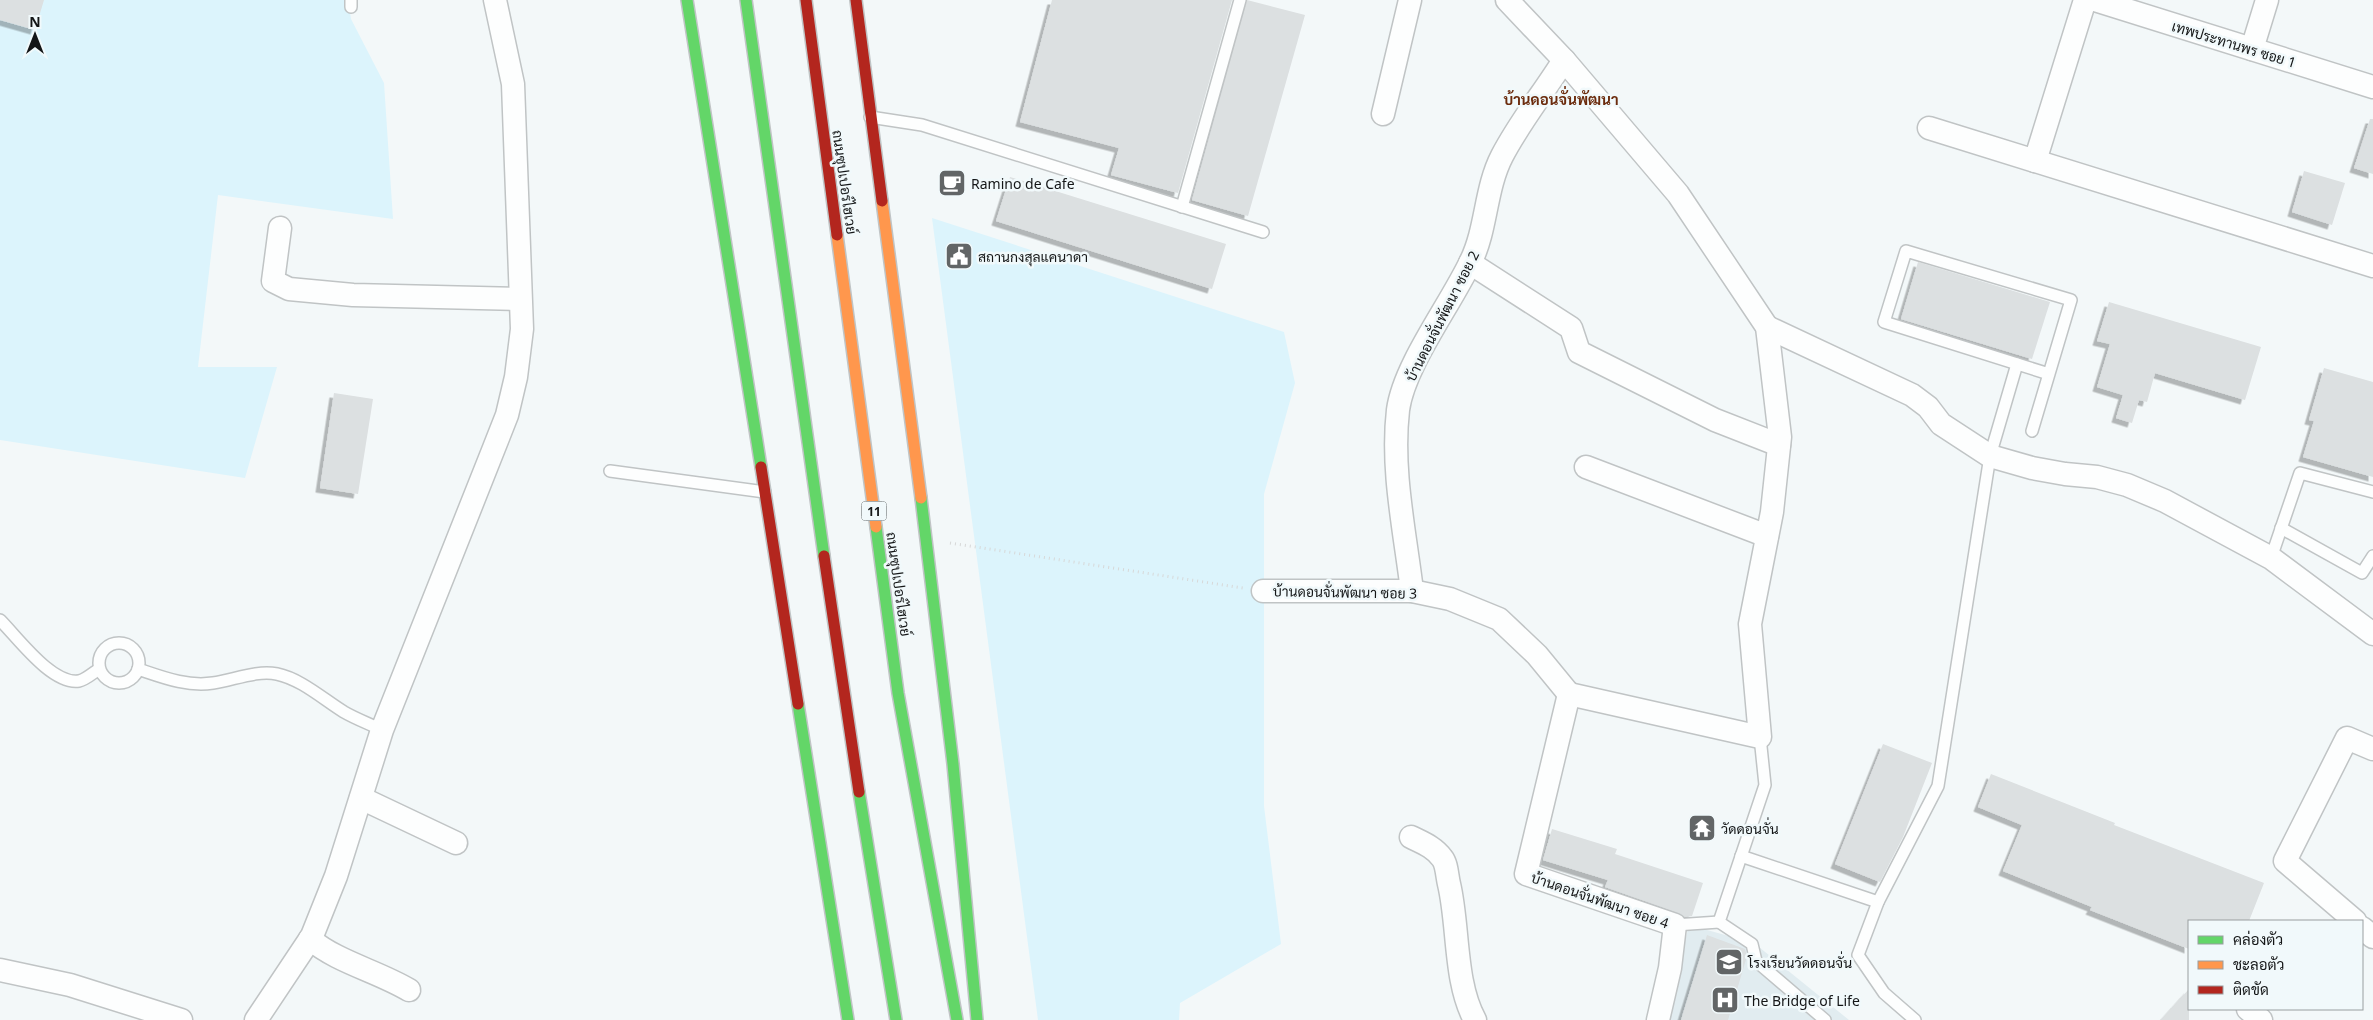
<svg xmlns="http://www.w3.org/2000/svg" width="2373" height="1020" font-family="'Noto Sans',Sarabun,sans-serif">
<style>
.built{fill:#e1ecf0}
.green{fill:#dcf4fc}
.building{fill:#dce0e1;filter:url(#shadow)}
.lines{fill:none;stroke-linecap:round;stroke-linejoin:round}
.lane-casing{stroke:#c0c4c5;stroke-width:14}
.street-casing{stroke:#c0c4c5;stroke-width:25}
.fast-casing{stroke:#c0c4c5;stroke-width:14}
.slow-casing{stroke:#c0c4c5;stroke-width:14}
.jam-casing{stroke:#c0c4c5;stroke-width:14}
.path{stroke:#d7d8d8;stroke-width:3;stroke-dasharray:1 4;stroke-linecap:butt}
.lane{stroke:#fdfefe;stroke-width:11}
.street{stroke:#fdfefe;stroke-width:22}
.fast{stroke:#63d668;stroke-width:11}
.slow{stroke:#ff974d;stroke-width:11}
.jam{stroke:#b3261e;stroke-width:11}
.labels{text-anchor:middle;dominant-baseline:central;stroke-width:5;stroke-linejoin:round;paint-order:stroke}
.shield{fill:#f1f9fb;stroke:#565a5b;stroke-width:1}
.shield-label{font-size:12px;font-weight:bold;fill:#141617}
.street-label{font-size:14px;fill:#141617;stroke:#f1f9fb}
.poi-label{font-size:14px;fill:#141617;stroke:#f1f9fb;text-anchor:start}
.neighbourhood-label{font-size:15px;font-weight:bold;fill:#6c2c0e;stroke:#f1f9fb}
</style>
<defs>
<filter id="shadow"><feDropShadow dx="-4.5" dy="4.5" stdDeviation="0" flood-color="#0004"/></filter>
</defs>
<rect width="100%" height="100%" fill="#f3f8f9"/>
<path class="built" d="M 1689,925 L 1754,943 L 1849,1020 L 1665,1020 Z"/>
<g class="green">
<path d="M 0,0 L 348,0 L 351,19 L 384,83 L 393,219 L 218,195 L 198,367 L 277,367 L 245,478 L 0,440 Z"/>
<path d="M 932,218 L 1284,332 L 1295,383 L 1264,494 L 1264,806 L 1281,944 L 1180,1003 L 1179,1020 L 1038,1020 Z"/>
</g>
<g class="building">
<path d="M 0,0 L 44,0 L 35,30 L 0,20 Z"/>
<path d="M 1052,0 L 1232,0 L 1178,193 L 1111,175 L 1119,148 L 1020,122 Z"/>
<path d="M 1247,0 L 1305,15 L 1248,216 L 1192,200 Z"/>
<path d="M 2370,119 L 2373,119 L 2373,174 L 2354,168 Z"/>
<path d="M 2304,171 L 2345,183 L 2332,225 L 2292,212 Z"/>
<path d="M 1010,177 L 1226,244 L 1212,289 L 996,221 Z"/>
<path d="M 1918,262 L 2050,302 L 2032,359 L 1901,319 Z"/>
<path d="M 2109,302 L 2261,347 L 2245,400 L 2155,373 L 2147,402 L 2139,400 L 2132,423 L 2116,418 L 2123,395 L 2097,387 L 2110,344 L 2097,341 Z"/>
<path d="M 2324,368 L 2373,382 L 2373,477 L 2303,457 L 2314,421 L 2309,420 Z"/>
<path d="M 334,393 L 373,399 L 358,494 L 320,488 Z"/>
<path d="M 1883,744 L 1932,763 L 1903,837 L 1880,882 L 1835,864 Z"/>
<path d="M 1991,774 L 2115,823 L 2114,825 L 2264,883 L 2249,921 L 2189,921 L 2189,949 L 2090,910 L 2092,907 L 2003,871 L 2022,825 L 1978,807 Z"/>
<path d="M 1552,829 L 1617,849 L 1615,854 L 1703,883 L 1692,916 L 1685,917 L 1679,913 L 1605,887 L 1608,880 L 1543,860 Z"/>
<path d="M 1707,935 L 1745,949 L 1747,956 L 1728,1020 L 1681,1020 Z"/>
<path d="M 2189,989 L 2189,1020 L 2161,1020 Z"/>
</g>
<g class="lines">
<g class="lane-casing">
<g id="lane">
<path d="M 351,0 L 351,7"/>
<path d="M 870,117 L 922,125 L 1263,232"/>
<path d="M 1182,207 L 1240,0"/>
<path d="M 2032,431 L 2071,300 L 1906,251 L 1884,322 L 2049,374"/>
<path d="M 610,471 L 765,492"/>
<path d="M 2281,528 L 2362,573 L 2373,556"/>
<path d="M 2271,558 L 2300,473 L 2373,492"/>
<path d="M 0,620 C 18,638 52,685 79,681 C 85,680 93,673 99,669"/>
<circle cx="119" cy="663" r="20"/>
<path d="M 138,669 C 162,677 187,687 213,683 C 234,680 256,670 277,674 C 301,679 323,699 344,712 C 356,719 370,724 382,730"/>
<path d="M 1760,737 L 1765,785 L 1719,922 L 1752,944 L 1756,961 L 1825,1020"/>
<path d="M 1741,856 L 1878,902"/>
<path d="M 1675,925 L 1719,922"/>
<path d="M 1915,1020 L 1884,993 L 1858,955 L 1878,902 L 1938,786 L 1990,456 L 2017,364"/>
</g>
</g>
<g class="street-casing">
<g id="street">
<path d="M 1507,0 L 1564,60 L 1678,194 L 1767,327 L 1780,437 L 1772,512 L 1750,624 L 1760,737 L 1569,694"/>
<path d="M 2095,0 L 2373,87"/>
<path d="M 2252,49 L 2267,0"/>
<path d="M 1383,114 L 1410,0"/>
<path d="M 1929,128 L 2373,266"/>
<path d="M 2035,161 L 2085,0"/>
<path d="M 280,228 L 273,281 L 289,289 L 353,295 L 520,299"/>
<path d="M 1470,263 L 1571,328 L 1579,352 L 1715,420 L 1779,445"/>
<path d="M 1767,327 L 1912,395 L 1928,407 L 1941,424 L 1990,456 L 2032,468 L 2065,474 L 2097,477 L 2127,485 L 2165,501 L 2271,558 L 2373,634"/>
<path d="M 1586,467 L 1767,536"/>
<path d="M 1263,591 L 1412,591 L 1450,599 L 1499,619 L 1537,655 L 1569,694"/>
<path d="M 1412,591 C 1405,532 1391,470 1398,410 C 1404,365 1451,304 1471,261 C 1487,228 1485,189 1502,156 C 1519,123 1544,92 1564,60"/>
<path d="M 1569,694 L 1526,874 L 1675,925 L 1670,968 L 1658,1020"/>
<path d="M 361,798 L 456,843"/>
<path d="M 1411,837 C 1423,843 1434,847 1442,858 C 1447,864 1447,876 1449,884 C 1459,926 1454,982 1475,1020"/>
<path d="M 2355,921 L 2285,861 L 2347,738 L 2373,749"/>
<path d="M 2362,928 L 2373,937"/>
<path d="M 310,939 C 337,962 377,971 409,990"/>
<path d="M 0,970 L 70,985 L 181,1020"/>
<path d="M 2248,1009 L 2261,1020"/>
<path d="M 256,1020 L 312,936 L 336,876 L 382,730 L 494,448 L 507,415 L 516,377 L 522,329 L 513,84 L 495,0"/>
</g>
</g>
<g class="fast-casing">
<g id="fast">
<path d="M 687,0 L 761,467"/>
<path d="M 746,0 L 824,556"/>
<path d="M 921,498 L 953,764 L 977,1020"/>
<path d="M 876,527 L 898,693 L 957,1020"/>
<path d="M 798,704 L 848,1020"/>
<path d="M 859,792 L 896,1020"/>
</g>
</g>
<g class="slow-casing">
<g id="slow">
<path d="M 882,201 L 921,498"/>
<path d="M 837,235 L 876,527"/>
</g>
</g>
<g class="jam-casing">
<g id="jam">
<path d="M 806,0 L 837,235"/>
<path d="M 856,0 L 882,201"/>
<path d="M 761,467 L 798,704"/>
<path d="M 824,556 L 859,792"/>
</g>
</g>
<path class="path" d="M 950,543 L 1243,588"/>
<use href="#lane" class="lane"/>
<use href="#street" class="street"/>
<use href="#fast" class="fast"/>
<use href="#slow" class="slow"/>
<use href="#jam" class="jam"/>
</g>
<defs>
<g id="cafe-square" transform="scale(1.4375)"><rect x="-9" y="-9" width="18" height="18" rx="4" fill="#626566" stroke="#f1f9fb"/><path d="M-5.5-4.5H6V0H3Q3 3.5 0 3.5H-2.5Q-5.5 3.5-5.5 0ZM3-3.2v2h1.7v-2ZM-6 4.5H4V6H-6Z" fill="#fff"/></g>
<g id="civic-square" transform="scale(1.4375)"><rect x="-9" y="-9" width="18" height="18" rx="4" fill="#626566" stroke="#f1f9fb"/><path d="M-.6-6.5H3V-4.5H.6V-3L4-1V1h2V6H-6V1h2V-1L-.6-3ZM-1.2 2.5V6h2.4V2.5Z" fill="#fff"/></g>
<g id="temple-square" transform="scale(1.4375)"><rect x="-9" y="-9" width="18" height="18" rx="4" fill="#626566" stroke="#f1f9fb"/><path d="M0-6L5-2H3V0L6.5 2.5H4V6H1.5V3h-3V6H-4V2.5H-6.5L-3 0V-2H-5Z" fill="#fff"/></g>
<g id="school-square" transform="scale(1.4375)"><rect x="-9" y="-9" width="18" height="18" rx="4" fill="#626566" stroke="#f1f9fb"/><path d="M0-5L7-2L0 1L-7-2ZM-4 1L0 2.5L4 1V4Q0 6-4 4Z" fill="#fff"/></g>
<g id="hospital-square" transform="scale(1.4375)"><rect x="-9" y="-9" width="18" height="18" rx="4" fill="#626566" stroke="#f1f9fb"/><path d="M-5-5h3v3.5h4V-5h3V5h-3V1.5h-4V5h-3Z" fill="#fff"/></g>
</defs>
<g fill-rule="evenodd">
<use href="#cafe-square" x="952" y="183"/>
<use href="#civic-square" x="959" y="256"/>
<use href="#temple-square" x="1702" y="828"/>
<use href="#school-square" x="1729" y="962"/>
<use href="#hospital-square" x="1725" y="1000"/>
</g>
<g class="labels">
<rect class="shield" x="861.5" y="501.5" width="25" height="19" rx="4"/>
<g class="shield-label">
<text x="874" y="511">11</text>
</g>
<g class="street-label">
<text transform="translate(2234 44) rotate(17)">เทพประทานพร ซอย 1</text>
<text transform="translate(845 182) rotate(82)">ถนนซุปเปอร์ไฮเวย์</text>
<text transform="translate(1442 316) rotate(-63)">บ้านดอนจั่นพัฒนา ซอย 2</text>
<text transform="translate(899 584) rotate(82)">ถนนซุปเปอร์ไฮเวย์</text>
<text transform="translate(1345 592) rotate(1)">บ้านดอนจั่นพัฒนา ซอย 3</text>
<text transform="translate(1600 900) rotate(19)">บ้านดอนจั่นพัฒนา ซอย 4</text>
</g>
<g class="poi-label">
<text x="971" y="183">Ramino de Cafe</text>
<text x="978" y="256">สถานกงสุลแคนาดา</text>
<text x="1721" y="828">วัดดอนจั่น</text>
<text x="1748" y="962">โรงเรียนวัดดอนจั่น</text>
<text x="1744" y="1000">The Bridge of Life</text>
</g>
<g class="neighbourhood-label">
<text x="1561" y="99">บ้านดอนจั่นพัฒนา</text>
</g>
</g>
<rect x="2188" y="920" width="175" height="90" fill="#f1f9fb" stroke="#999ea0"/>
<rect x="2198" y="936" width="25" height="8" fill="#63d668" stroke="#999ea0"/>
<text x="2233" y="945" font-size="15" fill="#141617">คล่องตัว</text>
<rect x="2198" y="961" width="25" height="8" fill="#ff974d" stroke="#999ea0"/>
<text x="2233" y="970" font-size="15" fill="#141617">ชะลอตัว</text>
<rect x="2198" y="986" width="25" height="8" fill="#b3261e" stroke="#999ea0"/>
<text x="2233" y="995" font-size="15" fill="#141617">ติดขัด</text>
<g transform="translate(35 35)" stroke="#f1f9fb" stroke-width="4" paint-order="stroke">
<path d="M0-4L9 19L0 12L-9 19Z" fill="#141617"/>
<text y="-8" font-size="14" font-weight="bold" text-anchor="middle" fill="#141617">N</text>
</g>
</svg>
